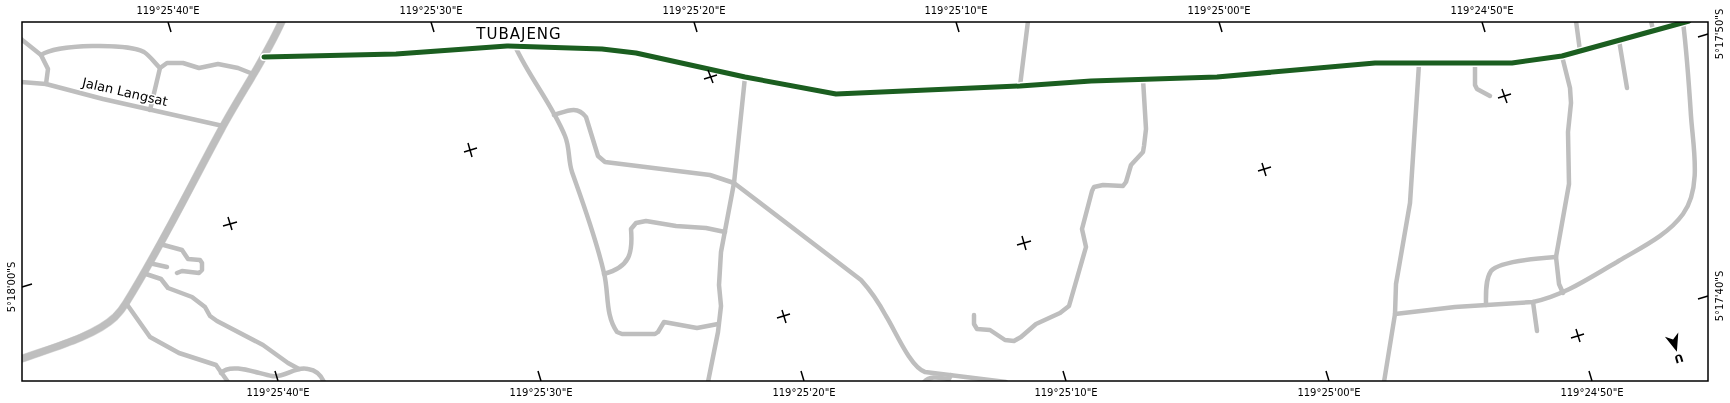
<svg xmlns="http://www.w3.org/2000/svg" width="1730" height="403" font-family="'DejaVu Sans',sans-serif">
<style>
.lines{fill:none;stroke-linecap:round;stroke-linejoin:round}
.primary-casing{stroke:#dbdbdb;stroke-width:8}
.minor{stroke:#bebebe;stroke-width:4.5}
.primary{stroke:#bebebe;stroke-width:7}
.cycleway-casing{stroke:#fff;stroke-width:8}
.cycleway{stroke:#1b5e20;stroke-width:5}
.ticks{fill:none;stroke:#000;stroke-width:1.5}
.labels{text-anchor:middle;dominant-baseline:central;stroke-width:3;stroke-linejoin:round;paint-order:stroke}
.street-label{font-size:13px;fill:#000;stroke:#fff}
.quarter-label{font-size:15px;letter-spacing:1px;fill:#000;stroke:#fff}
.neatline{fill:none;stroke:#000;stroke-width:1.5}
.ticks-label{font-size:10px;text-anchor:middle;fill:#000}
</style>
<rect width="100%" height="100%" fill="#fff"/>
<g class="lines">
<g class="primary-casing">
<path id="primary" d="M 21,359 C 48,349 94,337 115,317 C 119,313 123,308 126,303 C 161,247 190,187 221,130 C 241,93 265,59 282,21"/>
</g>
<g class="minor">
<path d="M 1576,21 L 1580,51"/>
<path d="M 1651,21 L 1653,30"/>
<path d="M 21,39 L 41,55"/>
<path d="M 1619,40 L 1627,88"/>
<path d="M 515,46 C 529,77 552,104 565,136 C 570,148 568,160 572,172 C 584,206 596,238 604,273 C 609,293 605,315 617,332 L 622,334 L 655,334 L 658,332 L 664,322 L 697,328 L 718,324"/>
<path d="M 1562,56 L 1570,88 L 1571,103 L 1568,132 L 1569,184 L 1556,257 L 1559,284 L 1563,293"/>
<path d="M 264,57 L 396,54 L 507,46 L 602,49 L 636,53 L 745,77 L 836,94 L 1020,86 L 1091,81 L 1217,77 L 1375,63 L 1512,63 L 1562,56 L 1689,21"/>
<path d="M 1475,64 L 1475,85 L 1477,89 L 1490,96"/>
<path d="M 21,82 L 46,84 L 103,99 L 223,126"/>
<path d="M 46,84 L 48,69 L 41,55 C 57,44 127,43 144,52 C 150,56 155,63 160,68"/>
<path d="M 1020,86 L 1028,21"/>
<path d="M 150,110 L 160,68 L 167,63 L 183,63 L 199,68 L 218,64 L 238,68 L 253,74"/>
<path d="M 554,115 C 567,111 577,105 586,117 L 598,156 L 605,162 L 710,175 L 734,183 L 861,280 C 871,291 879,303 886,316 C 895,330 910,367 925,372 L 1006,382"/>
<path d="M 160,244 L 182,250 L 188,259 L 200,260 L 202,263 L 202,270 L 199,273 L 182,271 L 177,273"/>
<path d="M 149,263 L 167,267"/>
<path d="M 143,273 L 161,279 L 168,288 L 192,297 L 205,307 L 210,316 L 217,321 L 263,345 L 288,363 L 299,369"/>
<path d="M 604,274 C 630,267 633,253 631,229 L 636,223 L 646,221 L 676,226 L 706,228 L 725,232"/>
<path d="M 1533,302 L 1537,331"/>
<path d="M 126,303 L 150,337 L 179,353 L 216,365 L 228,382"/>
<path d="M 1486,305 C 1486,295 1485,280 1491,271 C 1499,261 1542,258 1556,257"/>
<path d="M 1395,314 L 1455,307 L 1533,302 C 1565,295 1589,278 1617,262 C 1640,248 1667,236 1683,214 C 1702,188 1693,146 1691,116 C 1689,85 1687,54 1683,22"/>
<path d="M 974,315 L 974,324 L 977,329 L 990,330 L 1005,340 L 1014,341 L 1021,337 L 1036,324 L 1060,313 L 1069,306 L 1086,247 L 1082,229 L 1092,191 L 1094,187 L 1103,185 L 1123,186 L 1126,182 L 1131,165 L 1143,152 L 1144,146 L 1146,129 L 1143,79"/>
<path d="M 221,373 C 231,362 259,374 272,376 C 285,378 295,366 308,369 C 315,370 321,375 324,382"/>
<path d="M 708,382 L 718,332 L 721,306 L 719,285 L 721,252 L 734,183 L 745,77"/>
<path d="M 924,382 C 931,375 940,378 949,379 L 951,375"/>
<path d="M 1384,382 L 1395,314 L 1396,284 L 1410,203 L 1419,64"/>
</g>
<use href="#primary" class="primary"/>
<g class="cycleway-casing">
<path id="cycleway" d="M 264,57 L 396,54 L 507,46 L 602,49 L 636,53 L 745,77 L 836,94 L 1020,86 L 1091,81 L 1217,77 L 1375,63 L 1512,63 L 1562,56 L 1689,21"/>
</g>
<use href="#cycleway" class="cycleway"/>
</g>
<path class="ticks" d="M 168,22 L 171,32M 431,22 L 434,32M 694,22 L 697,32M 956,22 L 959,32M 1219,22 L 1222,32M 1482,22 L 1485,32M 1698,37 L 1708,34M 708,70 L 713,83M 704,79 L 717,75M 1502,89 L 1507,103M 1498,98 L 1511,94M 468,143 L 472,157M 464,152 L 477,148M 1262,163 L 1266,176M 1258,171 L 1271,167M 228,217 L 232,230M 223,226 L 237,222M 1022,236 L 1026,250M 1017,245 L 1031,241M 22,287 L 32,284M 1698,299 L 1708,296M 782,310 L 786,323M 777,318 L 790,314M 1576,329 L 1580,342M 1571,338 L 1584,334M 275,371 L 278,381M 538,371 L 541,381M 801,371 L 804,381M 1063,371 L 1066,381M 1326,371 L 1329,381M 1589,371 L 1592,381"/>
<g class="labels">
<g class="street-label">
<text transform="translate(125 92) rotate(13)">Jalan Langsat</text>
</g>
<g class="quarter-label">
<text x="519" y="34">TUBAJENG</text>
</g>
</g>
<rect width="1730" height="403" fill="none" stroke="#ffffff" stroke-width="44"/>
<g transform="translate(1676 349) rotate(163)" stroke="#ffffff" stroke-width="3" paint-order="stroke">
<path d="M0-3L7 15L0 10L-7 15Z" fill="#000000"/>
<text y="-6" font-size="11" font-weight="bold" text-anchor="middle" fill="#000000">U</text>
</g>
<rect x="22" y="22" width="1686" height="359" class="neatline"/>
<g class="ticks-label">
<text x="168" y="14">119°25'40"E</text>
<text x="431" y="14">119°25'30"E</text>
<text x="694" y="14">119°25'20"E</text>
<text x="956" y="14">119°25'10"E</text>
<text x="1219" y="14">119°25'00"E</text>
<text x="1482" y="14">119°24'50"E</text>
<text transform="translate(1719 34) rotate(-90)" y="4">5°17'50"S</text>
<text transform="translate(11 287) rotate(-90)" y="4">5°18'00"S</text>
<text transform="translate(1719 296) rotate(-90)" y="4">5°17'40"S</text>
<text x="278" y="396">119°25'40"E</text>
<text x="541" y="396">119°25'30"E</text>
<text x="804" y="396">119°25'20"E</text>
<text x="1066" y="396">119°25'10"E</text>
<text x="1329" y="396">119°25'00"E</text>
<text x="1592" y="396">119°24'50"E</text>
</g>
</svg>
